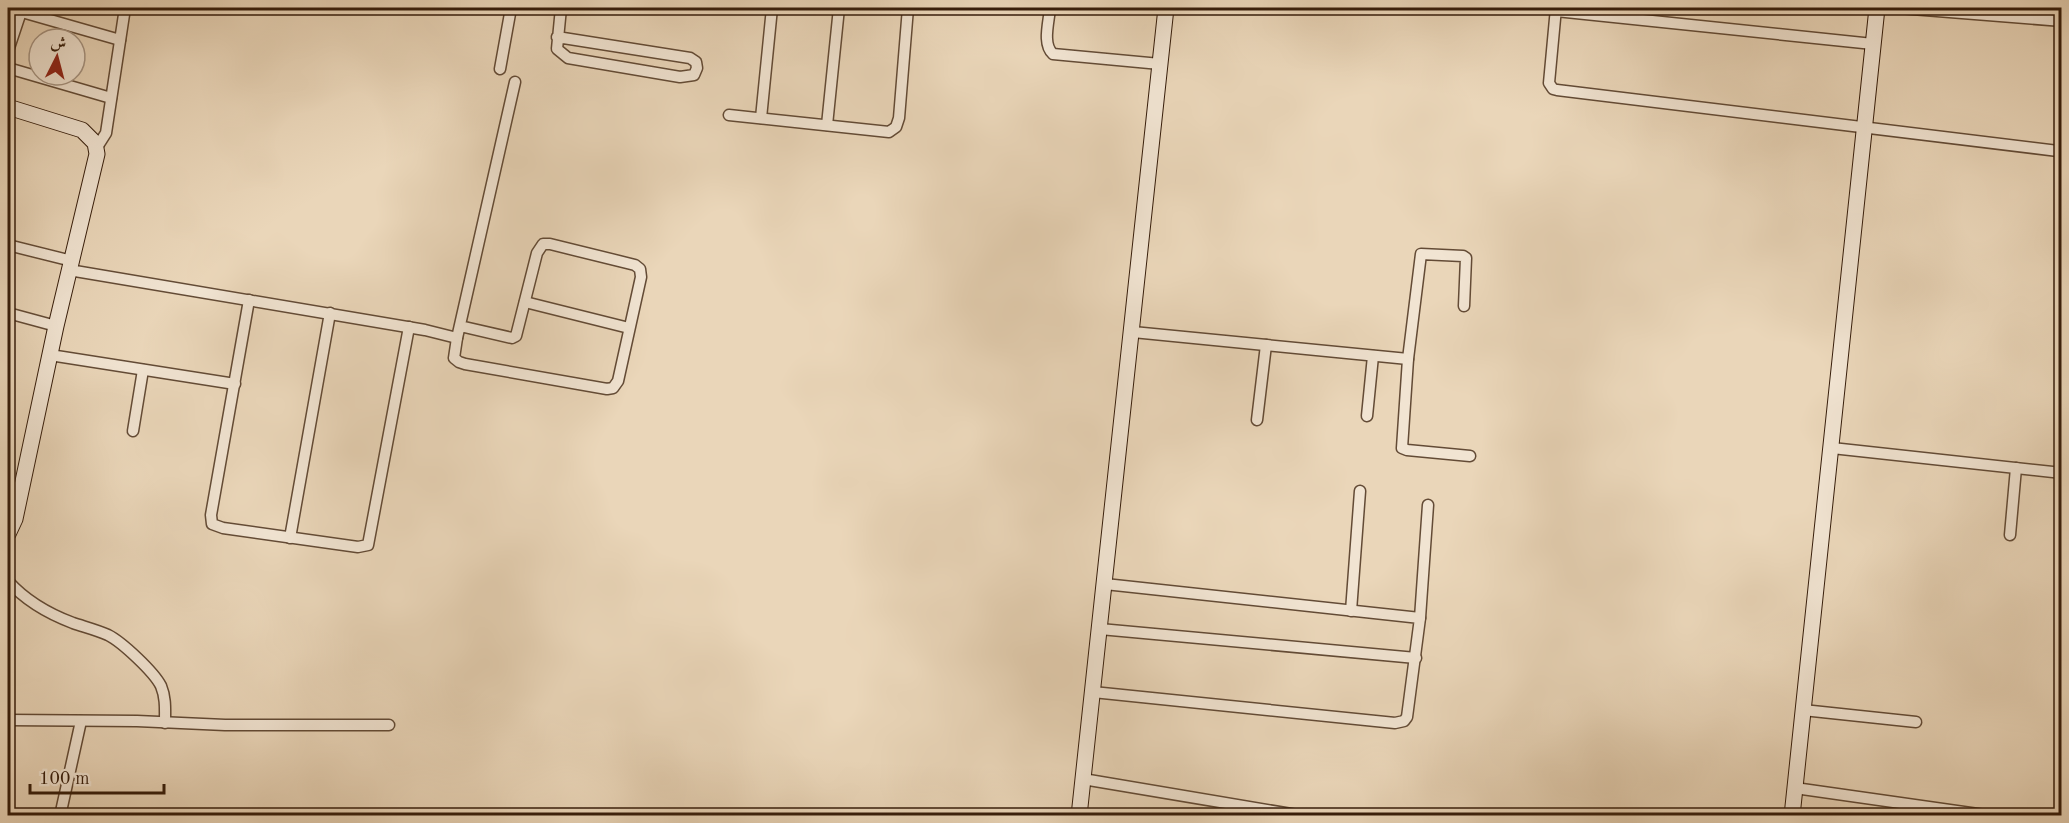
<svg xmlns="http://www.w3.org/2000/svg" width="2069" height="823" font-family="'Old Standard TT',Amiri,serif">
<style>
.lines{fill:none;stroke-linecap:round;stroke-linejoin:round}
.street-casing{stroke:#634b36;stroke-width:13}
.secondary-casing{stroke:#361d0b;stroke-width:17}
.street{stroke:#f1e4d2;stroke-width:10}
.secondary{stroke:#f1e4d2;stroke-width:15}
</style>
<rect width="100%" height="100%" fill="#ead6b9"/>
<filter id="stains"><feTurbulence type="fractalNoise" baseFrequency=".00333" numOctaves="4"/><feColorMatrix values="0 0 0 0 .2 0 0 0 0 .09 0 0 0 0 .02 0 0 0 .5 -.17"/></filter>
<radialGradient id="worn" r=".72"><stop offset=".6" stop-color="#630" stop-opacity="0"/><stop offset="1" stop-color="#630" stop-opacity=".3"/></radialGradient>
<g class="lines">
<g class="street-casing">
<g id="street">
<path d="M 8,8 L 120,40"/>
<path d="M 1050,8 C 1049,22 1042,44 1053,54 L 1160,64"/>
<path d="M 1556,8 L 1549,83 L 1553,89 L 1557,90 L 2058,151"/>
<path d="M 1899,8 L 2062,21"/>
<path d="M 1556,11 L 1873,44"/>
<path d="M 557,37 L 690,58 L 696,62 L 697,68 L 694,75 L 680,77 L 568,58 L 557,49 L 561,8"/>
<path d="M 8,51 L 21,12"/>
<path d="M 8,68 L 111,98"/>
<path d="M 500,69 L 511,8"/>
<path d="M 729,115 L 889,132 L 896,127 L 899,118 L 908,8"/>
<path d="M 761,118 L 772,8"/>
<path d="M 827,125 L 839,8"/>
<path d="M 95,143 L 99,144 L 106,133 L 125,8"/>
<path d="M 8,245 L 72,261"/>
<path d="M 69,270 L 425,330 L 457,338"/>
<path d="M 249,300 L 211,515 L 212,524 L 223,528 L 358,547 L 368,545 L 409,327"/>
<path d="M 525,302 L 629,328"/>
<path d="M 1464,306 L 1466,258 L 1463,256 L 1421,254 L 1408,359 L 1402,448 L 1407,450 L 1470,456"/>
<path d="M 8,313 L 56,326"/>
<path d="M 460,326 L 512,338 L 516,336 L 537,253 L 543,244 L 550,244 L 635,265 L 640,269 L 641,277 L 618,381 L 613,388 L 607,389 L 465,364 L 459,362 L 454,358 L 457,338 L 515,82"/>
<path d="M 1133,332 L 1408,359"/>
<path d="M 50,355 L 235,384"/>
<path d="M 1367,416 L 1373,356"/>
<path d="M 1257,420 L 1266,345"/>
<path d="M 133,431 L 143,370"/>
<path d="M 1832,448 L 2062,473"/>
<path d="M 2010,535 L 2016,468"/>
<path d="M 290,538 L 330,313"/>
<path d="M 8,581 C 25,600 49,614 73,623 C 85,627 97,630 108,635 C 122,642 154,672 161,686 C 166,698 165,710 165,723"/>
<path d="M 1351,611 L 1360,491"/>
<path d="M 1420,618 L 1428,505"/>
<path d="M 1100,629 L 1416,658"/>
<path d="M 1093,692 L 1395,723 L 1404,721 L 1407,717 L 1420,618 L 1105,584"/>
<path d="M 1803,710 L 1916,722"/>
<path d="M 8,720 L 137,721 L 225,725 L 389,725"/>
<path d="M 1083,779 L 1303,816"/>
<path d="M 1795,788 L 1992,816"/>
<path d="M 60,816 L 81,721"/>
</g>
</g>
<g class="secondary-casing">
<g id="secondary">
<path d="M 8,107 L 82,130 L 95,143 L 97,154 L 56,326 L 15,519 L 8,534"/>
<path d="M 1079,816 L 1166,8"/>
<path d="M 1792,816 L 1877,8"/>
</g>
</g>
<use href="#street" class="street"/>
<use href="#secondary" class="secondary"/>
</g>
<rect width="2069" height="823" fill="none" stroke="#ead6b9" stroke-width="30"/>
<rect x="9" y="9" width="2051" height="805" fill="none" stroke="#361d0b" stroke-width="3"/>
<rect x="15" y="15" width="2039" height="793" fill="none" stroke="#361d0b" stroke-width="1.5"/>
<g transform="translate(57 57) rotate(6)"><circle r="28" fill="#f1e4d2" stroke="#a69482" stroke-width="1.5"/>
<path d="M0-4.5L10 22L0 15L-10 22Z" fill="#8f2418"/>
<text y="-9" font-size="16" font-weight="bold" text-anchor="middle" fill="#361d0b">ش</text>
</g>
<path d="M30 784v9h134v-9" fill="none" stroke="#361d0b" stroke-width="3"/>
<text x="39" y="784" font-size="18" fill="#361d0b" stroke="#f1e4d2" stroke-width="4.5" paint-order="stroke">100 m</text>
<rect width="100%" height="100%" filter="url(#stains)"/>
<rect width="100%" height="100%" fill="url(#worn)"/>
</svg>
